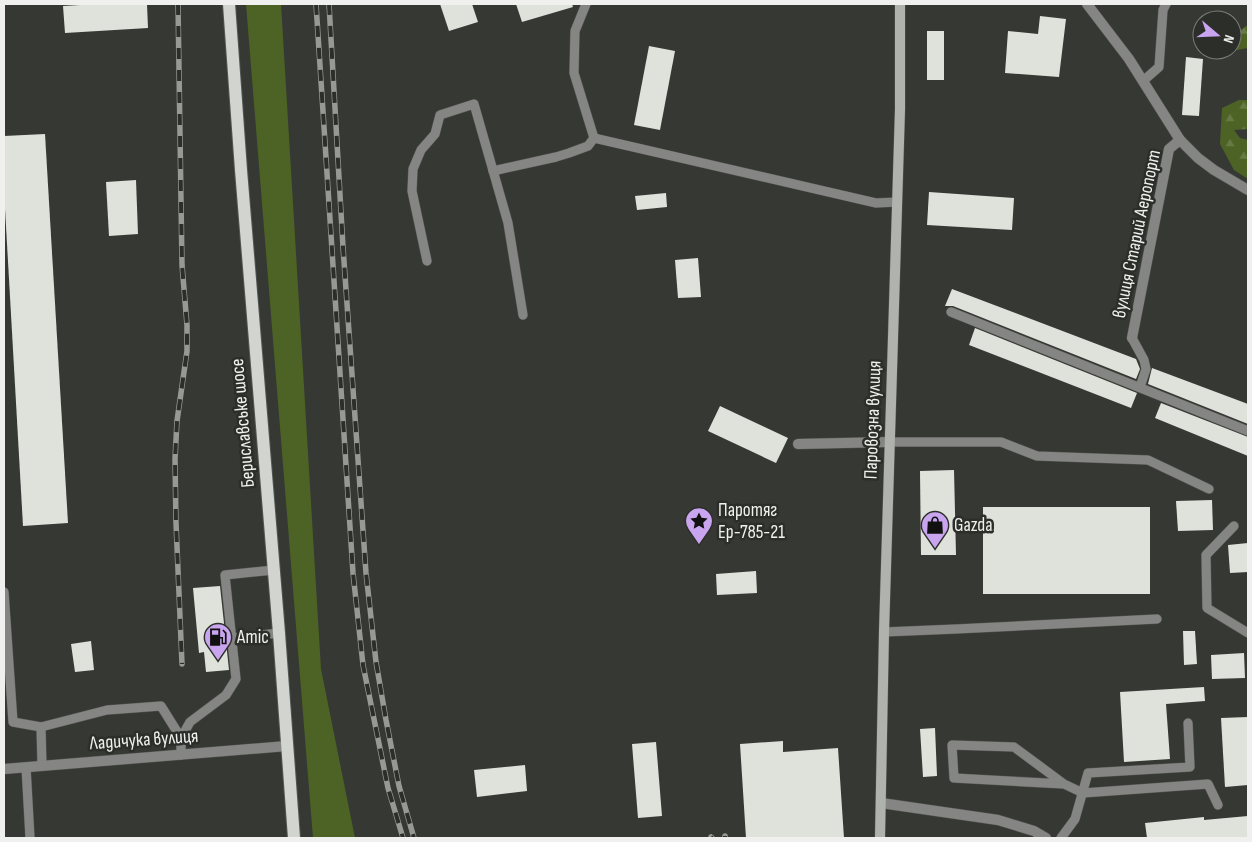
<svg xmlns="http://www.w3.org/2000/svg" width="1252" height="842" font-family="'Sofia Sans Condensed',sans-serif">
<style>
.grass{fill:#4d6225}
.forest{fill:url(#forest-firs)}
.building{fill:#dfe2db}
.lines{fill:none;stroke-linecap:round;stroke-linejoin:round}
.service-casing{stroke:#545652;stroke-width:10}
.minor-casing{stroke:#545652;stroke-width:11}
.tertiary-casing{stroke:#545652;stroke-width:11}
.secondary-casing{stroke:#545652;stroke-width:11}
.primary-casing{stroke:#545652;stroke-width:14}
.service{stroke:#858683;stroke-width:9}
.minor{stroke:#858683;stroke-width:10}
.tertiary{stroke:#858683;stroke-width:10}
.secondary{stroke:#b0b2ae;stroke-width:10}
.primary{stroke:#d1d4cf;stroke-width:12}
.rail-casing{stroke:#979995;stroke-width:5.5}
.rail{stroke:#2c2e2a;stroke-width:4;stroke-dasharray:11;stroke-linecap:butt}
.labels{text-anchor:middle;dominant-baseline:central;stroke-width:5;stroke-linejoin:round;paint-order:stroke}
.street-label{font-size:19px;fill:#f0f1ee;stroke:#2c2e2a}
.poi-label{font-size:19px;fill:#f0f1ee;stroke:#2c2e2a;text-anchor:start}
</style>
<defs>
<pattern id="forest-firs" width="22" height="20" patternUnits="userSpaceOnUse" patternTransform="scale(1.25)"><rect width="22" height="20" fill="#4d6225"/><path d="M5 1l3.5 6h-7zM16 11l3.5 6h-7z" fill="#677945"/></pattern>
</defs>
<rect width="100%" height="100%" fill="#363834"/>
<path class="grass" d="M 246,4 L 281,4 L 321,669 L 355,838 L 313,838 Z"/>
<g class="forest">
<path d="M 1246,26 L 1248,26 L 1248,48 L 1231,51 L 1232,38 Z"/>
<path d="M 1239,100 L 1248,100 L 1248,129 L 1234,130 L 1240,138 L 1248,140 L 1248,179 L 1234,170 L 1220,144 L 1222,108 Z"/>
</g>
<g class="building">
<path d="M 80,4 L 147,4 L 148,28 L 65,33 L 63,6 L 80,5 Z"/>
<path d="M 440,4 L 472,4 L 478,22 L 449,31 Z"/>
<path d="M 516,4 L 572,4 L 573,7 L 522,22 Z"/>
<path d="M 1040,16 L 1066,19 L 1059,77 L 1005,73 L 1008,31 L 1038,34 Z"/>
<rect x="927" y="31" width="17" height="49"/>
<path d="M 649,46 L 675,51 L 660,130 L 634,125 Z"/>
<path d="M 1186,57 L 1203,59 L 1199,116 L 1182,115 Z"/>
<path d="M 45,134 L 68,523 L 23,526 L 4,191 L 4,136 Z"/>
<path d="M 136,180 L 138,234 L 109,236 L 106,182 Z"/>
<path d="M 929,192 L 1014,198 L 1012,230 L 927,225 Z"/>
<path d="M 666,193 L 667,207 L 637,210 L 635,196 Z"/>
<path d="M 698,258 L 701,297 L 678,298 L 675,260 Z"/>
<path d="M 952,289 L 1136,359 L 1140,369 L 1136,379 L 953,306 L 945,306 Z"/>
<path d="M 975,328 L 1137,393 L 1131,408 L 969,345 Z"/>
<path d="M 1152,368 L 1248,404 L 1248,424 L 1148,384 Z"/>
<path d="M 1161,403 L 1248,437 L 1248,456 L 1155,418 Z"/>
<path d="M 720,406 L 788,438 L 776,463 L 708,431 Z"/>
<path d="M 954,470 L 956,555 L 921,555 L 920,471 Z"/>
<path d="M 1212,500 L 1213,530 L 1178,531 L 1176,501 Z"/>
<rect x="983" y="507" width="167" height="87"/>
<path d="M 1248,543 L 1248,572 L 1230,573 L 1228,545 Z"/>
<path d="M 756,571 L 757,593 L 717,595 L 716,574 Z"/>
<path d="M 220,586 L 229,670 L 206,672 L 204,652 L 199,653 L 193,588 Z"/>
<path d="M 1183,631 L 1195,631 L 1197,664 L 1184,665 Z"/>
<path d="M 91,641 L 94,670 L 75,672 L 71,644 Z"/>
<path d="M 1244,653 L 1245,678 L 1212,679 L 1211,655 Z"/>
<path d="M 1204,687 L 1205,701 L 1166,704 L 1170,759 L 1124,762 L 1120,692 Z"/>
<path d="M 1248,717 L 1248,785 L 1225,787 L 1221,718 Z"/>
<path d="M 935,728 L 937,776 L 923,777 L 920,729 Z"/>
<path d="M 783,741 L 783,752 L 838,748 L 844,838 L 746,838 L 740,744 Z"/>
<path d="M 656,742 L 662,816 L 638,818 L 632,744 Z"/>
<path d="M 525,765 L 527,791 L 477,797 L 474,770 Z"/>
<path d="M 1248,816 L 1248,838 L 1147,838 L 1145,823 L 1204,817 L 1204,820 Z"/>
</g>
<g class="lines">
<g class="service-casing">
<g id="service">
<path d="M 586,4 L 575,31 L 574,73 L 594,138"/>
<path d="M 1143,81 L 1159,67 L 1163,10 L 1166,4"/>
<path d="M 493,171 L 556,157 L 569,153 L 588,146 L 594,138 L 876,203 L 897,202"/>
<path d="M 427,261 L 412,191 L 413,169 L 421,150 L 435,134 L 440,115 L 474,104 L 508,223 L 523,315"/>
<path d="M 951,312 L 1248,431"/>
<path d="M 1132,338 L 1144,360 L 1146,369 L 1140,387"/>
<path d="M 889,442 L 1001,442 L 1037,456 L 1148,460 L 1209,489"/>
<path d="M 1234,526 L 1206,555 L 1207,608 L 1248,633"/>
<path d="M 4,592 L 13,722 L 41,727"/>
<path d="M 884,632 L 956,629 L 1157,619"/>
<path d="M 232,638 L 279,633"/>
<path d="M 181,755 L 181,738 L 190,722 L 226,695 L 236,679 L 225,575 L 274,570"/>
<path d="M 42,766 L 41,727 L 107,710 L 161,706 L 181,738"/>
<path d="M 26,767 L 30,838"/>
<path d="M 1064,784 L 954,778 L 952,745 L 1014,747 L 1064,784 L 1083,793 L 1208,784 L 1218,805"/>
<path d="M 1061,838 L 1075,819 L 1088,773 L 1190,767 L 1188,723"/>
</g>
</g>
<g class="minor-casing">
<g id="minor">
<path d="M 1087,4 L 1129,59 L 1180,140 L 1198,158 L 1214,170 L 1248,190"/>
<path d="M 1132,338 L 1169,149 L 1180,140"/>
<path d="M 798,444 L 889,442"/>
</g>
</g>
<g class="tertiary-casing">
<g id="tertiary">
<path d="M 4,769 L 287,746"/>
<path d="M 881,803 L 998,820 L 1034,831 L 1046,838"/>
</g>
</g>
<g class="secondary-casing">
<path id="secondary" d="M 880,838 L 884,632 L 900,109 L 900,4"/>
</g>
<g class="primary-casing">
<path id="primary" d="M 229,4 L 241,170 L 279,633 L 294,838"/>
</g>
<use href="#service" class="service"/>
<use href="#minor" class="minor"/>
<use href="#tertiary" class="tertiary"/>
<use href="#secondary" class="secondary"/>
<use href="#primary" class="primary"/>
<g class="rail-casing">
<g id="rail">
<path d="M 178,4 L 182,265 L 187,325 L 187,351 L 177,421 L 175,459 L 176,523 L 182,664"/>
<path d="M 316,4 L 353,573 L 363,665 L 388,788 L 403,838"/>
<path d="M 329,4 L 343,247 L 366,573 L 376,662 L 386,720 L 399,786 L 414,838"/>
<path d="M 725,836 L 725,838"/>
<path d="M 711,837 L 712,838"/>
</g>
</g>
<use href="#rail" class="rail"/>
</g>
<defs>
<g id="sight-pin" transform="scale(1.4375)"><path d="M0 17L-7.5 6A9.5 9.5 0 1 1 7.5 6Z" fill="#c8a5ee" stroke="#2c2e2a"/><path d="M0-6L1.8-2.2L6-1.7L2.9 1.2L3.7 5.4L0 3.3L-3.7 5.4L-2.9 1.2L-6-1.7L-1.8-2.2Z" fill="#111"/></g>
<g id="shop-pin" transform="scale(1.4375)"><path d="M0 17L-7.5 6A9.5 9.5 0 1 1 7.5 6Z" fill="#c8a5ee" stroke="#2c2e2a"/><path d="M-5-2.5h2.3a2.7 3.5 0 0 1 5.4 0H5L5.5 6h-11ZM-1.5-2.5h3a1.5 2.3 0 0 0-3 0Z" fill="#111"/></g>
<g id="fuel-pin" transform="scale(1.4375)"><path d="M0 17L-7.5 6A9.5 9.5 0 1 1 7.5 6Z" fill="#c8a5ee" stroke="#2c2e2a"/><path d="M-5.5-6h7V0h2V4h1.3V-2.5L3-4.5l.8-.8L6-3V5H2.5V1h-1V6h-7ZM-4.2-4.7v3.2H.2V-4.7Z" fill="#111"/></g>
</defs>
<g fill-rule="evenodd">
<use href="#sight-pin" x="699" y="521"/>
<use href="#shop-pin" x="935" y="525"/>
<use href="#fuel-pin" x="218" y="637"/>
</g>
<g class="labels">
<g class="street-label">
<text transform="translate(1137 234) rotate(-78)">вулиця Старий Аеропорт</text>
<text transform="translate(873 420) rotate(-88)">Паровозна вулиця</text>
<text transform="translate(243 423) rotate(-95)">Бериславське шосе</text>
<text transform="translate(144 740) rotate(-4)">Ладичука вулиця</text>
</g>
<g class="poi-label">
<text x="718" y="510">Паротяг<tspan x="718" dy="22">Ер-785-21</tspan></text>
<text x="954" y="525">Gazda</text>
<text x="237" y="637">Amic</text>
</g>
</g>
<rect width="1252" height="842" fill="none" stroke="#f0f1ee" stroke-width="10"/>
<g transform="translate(1217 35) rotate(109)"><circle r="24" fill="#2c2e2a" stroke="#7a7c78"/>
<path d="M0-4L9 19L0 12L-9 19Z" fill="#c8a5ee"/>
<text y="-8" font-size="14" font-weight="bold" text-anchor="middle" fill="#f0f1ee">N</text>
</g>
</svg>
